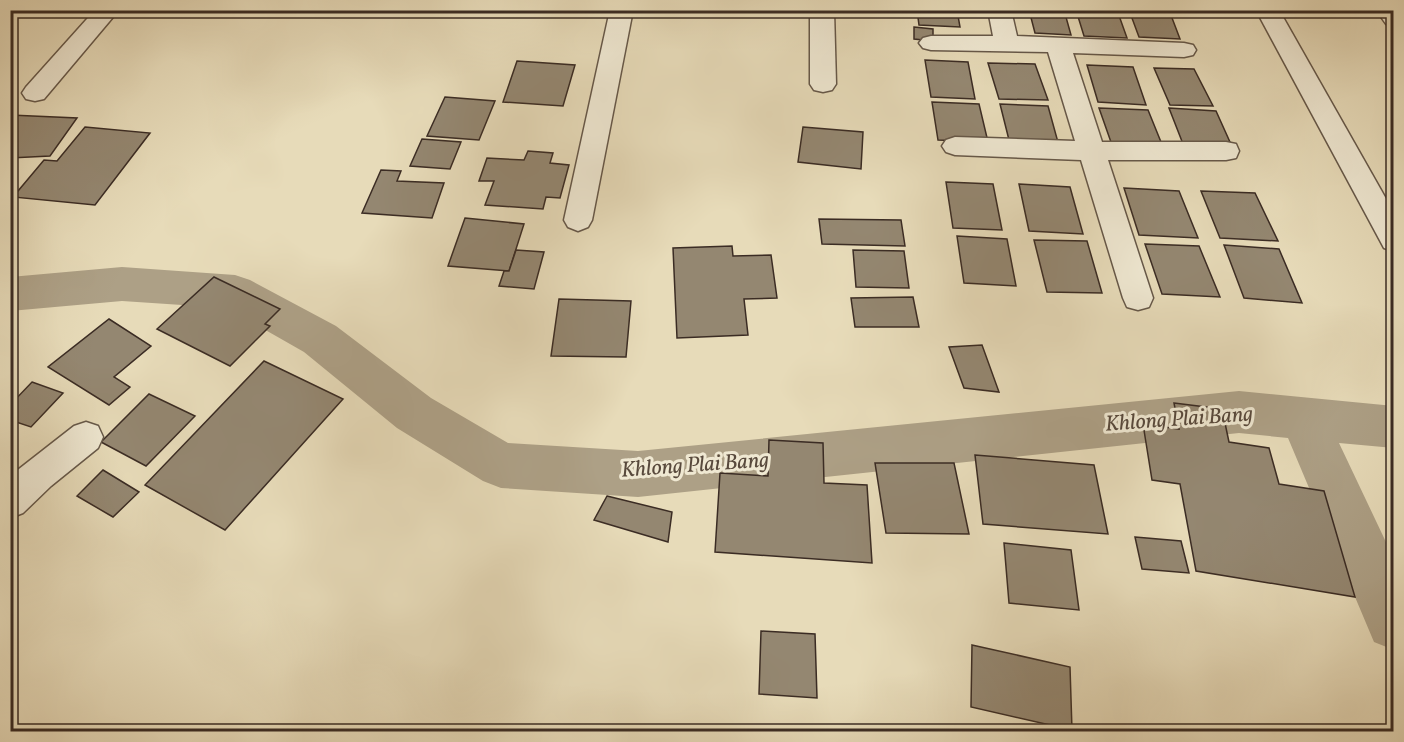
<svg xmlns="http://www.w3.org/2000/svg" width="1404" height="742" font-family="Vollkorn,serif">
<style>
.lines{fill:none;stroke-linecap:round;stroke-linejoin:round}
.canal{fill:#ada086;fill-rule:evenodd}
.building{fill:#948771;stroke:#3b2c24;stroke-width:1.5}
.street-casing{stroke:#665849;stroke-width:3}
.street{fill:#efe8d2;fill-rule:evenodd}
.labels{text-anchor:middle;dominant-baseline:central;stroke-width:6;stroke-linejoin:round;paint-order:stroke}
.water-label{font-size:22px;font-style:italic;fill:#58493c;stroke:#efe8d2}
</style>
<rect width="100%" height="100%" fill="#e7dbb9"/>
<filter id="stains"><feTurbulence type="fractalNoise" baseFrequency=".00333" numOctaves="4"/><feColorMatrix values="0 0 0 0 .2 0 0 0 0 .09 0 0 0 0 .02 0 0 0 .5 -.17"/></filter>
<radialGradient id="worn" r=".72"><stop offset=".6" stop-color="#630" stop-opacity="0"/><stop offset="1" stop-color="#630" stop-opacity=".3"/></radialGradient>
<g class="lines">
<path class="canal" d="M 122,267 L 235,275 L 250,280 L 336,326 L 431,398 L 508,443 L 638,451 L 1239,391 L 1394,406 L 1394,448 L 1339,443 L 1394,559 L 1394,650 L 1374,642 L 1288,438 L 1239,433 L 638,497 L 501,488 L 483,481 L 397,428 L 304,352 L 227,308 L 122,301 L 10,311 L 10,277 Z"/>
</g>
<g class="building">
<path d="M 917,10 L 957,10 L 960,27 L 919,25 Z"/>
<path d="M 1029,10 L 1064,10 L 1071,35 L 1035,33 Z"/>
<path d="M 1076,10 L 1117,10 L 1127,38 L 1084,36 Z"/>
<path d="M 1129,10 L 1169,10 L 1180,39 L 1139,37 Z"/>
<path d="M 1301,10 L 1355,10 L 1359,17 L 1303,15 Z"/>
<path d="M 914,27 L 933,29 L 933,41 L 914,39 Z"/>
<path d="M 925,60 L 968,62 L 975,99 L 931,97 Z"/>
<path d="M 517,61 L 575,65 L 563,106 L 503,102 Z"/>
<path d="M 988,63 L 1035,64 L 1048,100 L 999,99 Z"/>
<path d="M 1087,65 L 1133,67 L 1146,105 L 1098,102 Z"/>
<path d="M 1154,68 L 1194,69 L 1213,106 L 1170,105 Z"/>
<path d="M 445,97 L 495,101 L 479,140 L 427,136 Z"/>
<path d="M 932,102 L 979,104 L 988,142 L 938,140 Z"/>
<path d="M 1000,104 L 1048,106 L 1059,146 L 1010,144 Z"/>
<path d="M 1099,108 L 1148,110 L 1163,147 L 1112,145 Z"/>
<path d="M 1169,108 L 1216,111 L 1234,151 L 1185,149 Z"/>
<path d="M 10,115 L 77,118 L 50,156 L 10,158 Z"/>
<path d="M 85,127 L 150,133 L 95,205 L 13,197 L 44,160 L 57,161 Z"/>
<path d="M 803,127 L 863,132 L 861,169 L 798,162 Z"/>
<path d="M 422,139 L 461,142 L 450,169 L 410,166 Z"/>
<path d="M 528,151 L 553,153 L 550,163 L 569,165 L 560,198 L 546,197 L 543,209 L 485,205 L 494,181 L 479,181 L 487,158 L 524,160 Z"/>
<path d="M 381,170 L 401,171 L 397,181 L 444,183 L 432,218 L 362,213 Z"/>
<path d="M 946,182 L 993,184 L 1002,230 L 953,228 Z"/>
<path d="M 1019,184 L 1070,187 L 1083,234 L 1029,231 Z"/>
<path d="M 1124,188 L 1179,191 L 1198,238 L 1139,235 Z"/>
<path d="M 1201,191 L 1255,193 L 1278,241 L 1220,238 Z"/>
<path d="M 465,218 L 524,224 L 509,271 L 448,266 Z"/>
<path d="M 819,219 L 901,220 L 905,246 L 822,244 Z"/>
<path d="M 957,236 L 1007,239 L 1016,286 L 964,283 Z"/>
<path d="M 1034,240 L 1087,241 L 1102,293 L 1047,292 Z"/>
<path d="M 1145,244 L 1199,246 L 1220,297 L 1162,294 Z"/>
<path d="M 1224,245 L 1279,249 L 1302,303 L 1244,298 Z"/>
<path d="M 732,246 L 733,256 L 771,255 L 777,298 L 744,299 L 748,335 L 677,338 L 673,248 Z"/>
<path d="M 516,250 L 544,252 L 534,289 L 499,286 L 504,271 L 509,271 Z"/>
<path d="M 853,250 L 904,251 L 909,288 L 856,287 Z"/>
<path d="M 214,277 L 280,309 L 265,324 L 270,326 L 230,366 L 157,329 Z"/>
<path d="M 913,297 L 919,327 L 855,327 L 851,298 Z"/>
<path d="M 559,299 L 631,301 L 626,357 L 551,356 Z"/>
<path d="M 109,319 L 151,346 L 114,377 L 130,387 L 109,405 L 48,367 Z"/>
<path d="M 982,345 L 999,392 L 964,388 L 949,347 Z"/>
<path d="M 264,361 L 343,399 L 225,530 L 145,485 Z"/>
<path d="M 32,382 L 63,393 L 31,427 L 10,420 L 10,405 Z"/>
<path d="M 149,394 L 195,416 L 146,466 L 101,442 Z"/>
<path d="M 1174,403 L 1222,409 L 1229,442 L 1269,448 L 1279,484 L 1324,491 L 1355,597 L 1196,571 L 1180,484 L 1152,480 L 1143,424 L 1179,429 Z"/>
<path d="M 769,440 L 823,443 L 824,483 L 867,485 L 872,563 L 715,552 L 720,473 L 768,476 Z"/>
<path d="M 975,455 L 1094,465 L 1108,534 L 983,524 Z"/>
<path d="M 875,463 L 954,463 L 969,534 L 886,533 Z"/>
<path d="M 103,470 L 139,492 L 113,517 L 77,496 Z"/>
<path d="M 607,496 L 672,512 L 668,542 L 594,520 Z"/>
<path d="M 1135,537 L 1181,541 L 1189,573 L 1142,569 Z"/>
<path d="M 1004,543 L 1071,550 L 1079,610 L 1009,603 Z"/>
<path d="M 761,631 L 815,634 L 817,698 L 759,694 Z"/>
<path d="M 972,645 L 1070,667 L 1072,730 L 971,707 Z"/>
</g>
<g class="lines">
<g class="street-casing">
<g id="street">
<path d="M 95,10 L 119,10 L 44,99 L 35,101 L 26,99 L 22,93 L 26,87 Z"/>
<path d="M 610,10 L 633,10 L 592,220 L 588,227 L 578,231 L 568,227 L 564,220 Z"/>
<path d="M 810,10 L 834,10 L 836,84 L 832,90 L 823,92 L 814,90 L 810,84 Z"/>
<path d="M 988,10 L 1011,10 L 1017,36 L 1184,43 L 1193,45 L 1196,50 L 1193,55 L 1184,57 L 1073,53 L 1102,142 L 1226,142 L 1236,144 L 1239,151 L 1236,158 L 1226,160 L 1108,160 L 1153,298 L 1149,307 L 1138,310 L 1127,307 L 1123,298 L 1081,160 L 955,155 L 946,152 L 942,146 L 946,140 L 955,137 L 1075,141 L 1048,52 L 931,50 L 923,48 L 919,43 L 923,38 L 931,36 L 993,36 Z"/>
<path d="M 1256,10 L 1279,10 L 1394,213 L 1394,251 L 1384,248 Z"/>
<path d="M 1376,10 L 1394,10 L 1394,26 L 1386,24 Z"/>
<path d="M 86,422 L 98,426 L 103,437 L 98,448 L 51,486 L 23,513 L 10,518 L 10,476 L 74,426 Z"/>
</g>
</g>
<use href="#street" class="street"/>
</g>
<g class="labels">
<g class="water-label">
<text transform="translate(1179 420) rotate(-4)">Khlong Plai Bang</text>
<text transform="translate(695 466) rotate(-4)">Khlong Plai Bang</text>
</g>
</g>
<rect width="1404" height="742" fill="none" stroke="#e7dbb9" stroke-width="36"/>
<rect x="12" y="12" width="1380" height="718" fill="none" stroke="#3b2c24" stroke-width="3"/>
<rect x="18" y="18" width="1368" height="706" fill="none" stroke="#3b2c24" stroke-width="1.5"/>
<rect width="100%" height="100%" filter="url(#stains)"/>
<rect width="100%" height="100%" fill="url(#worn)"/>
</svg>
